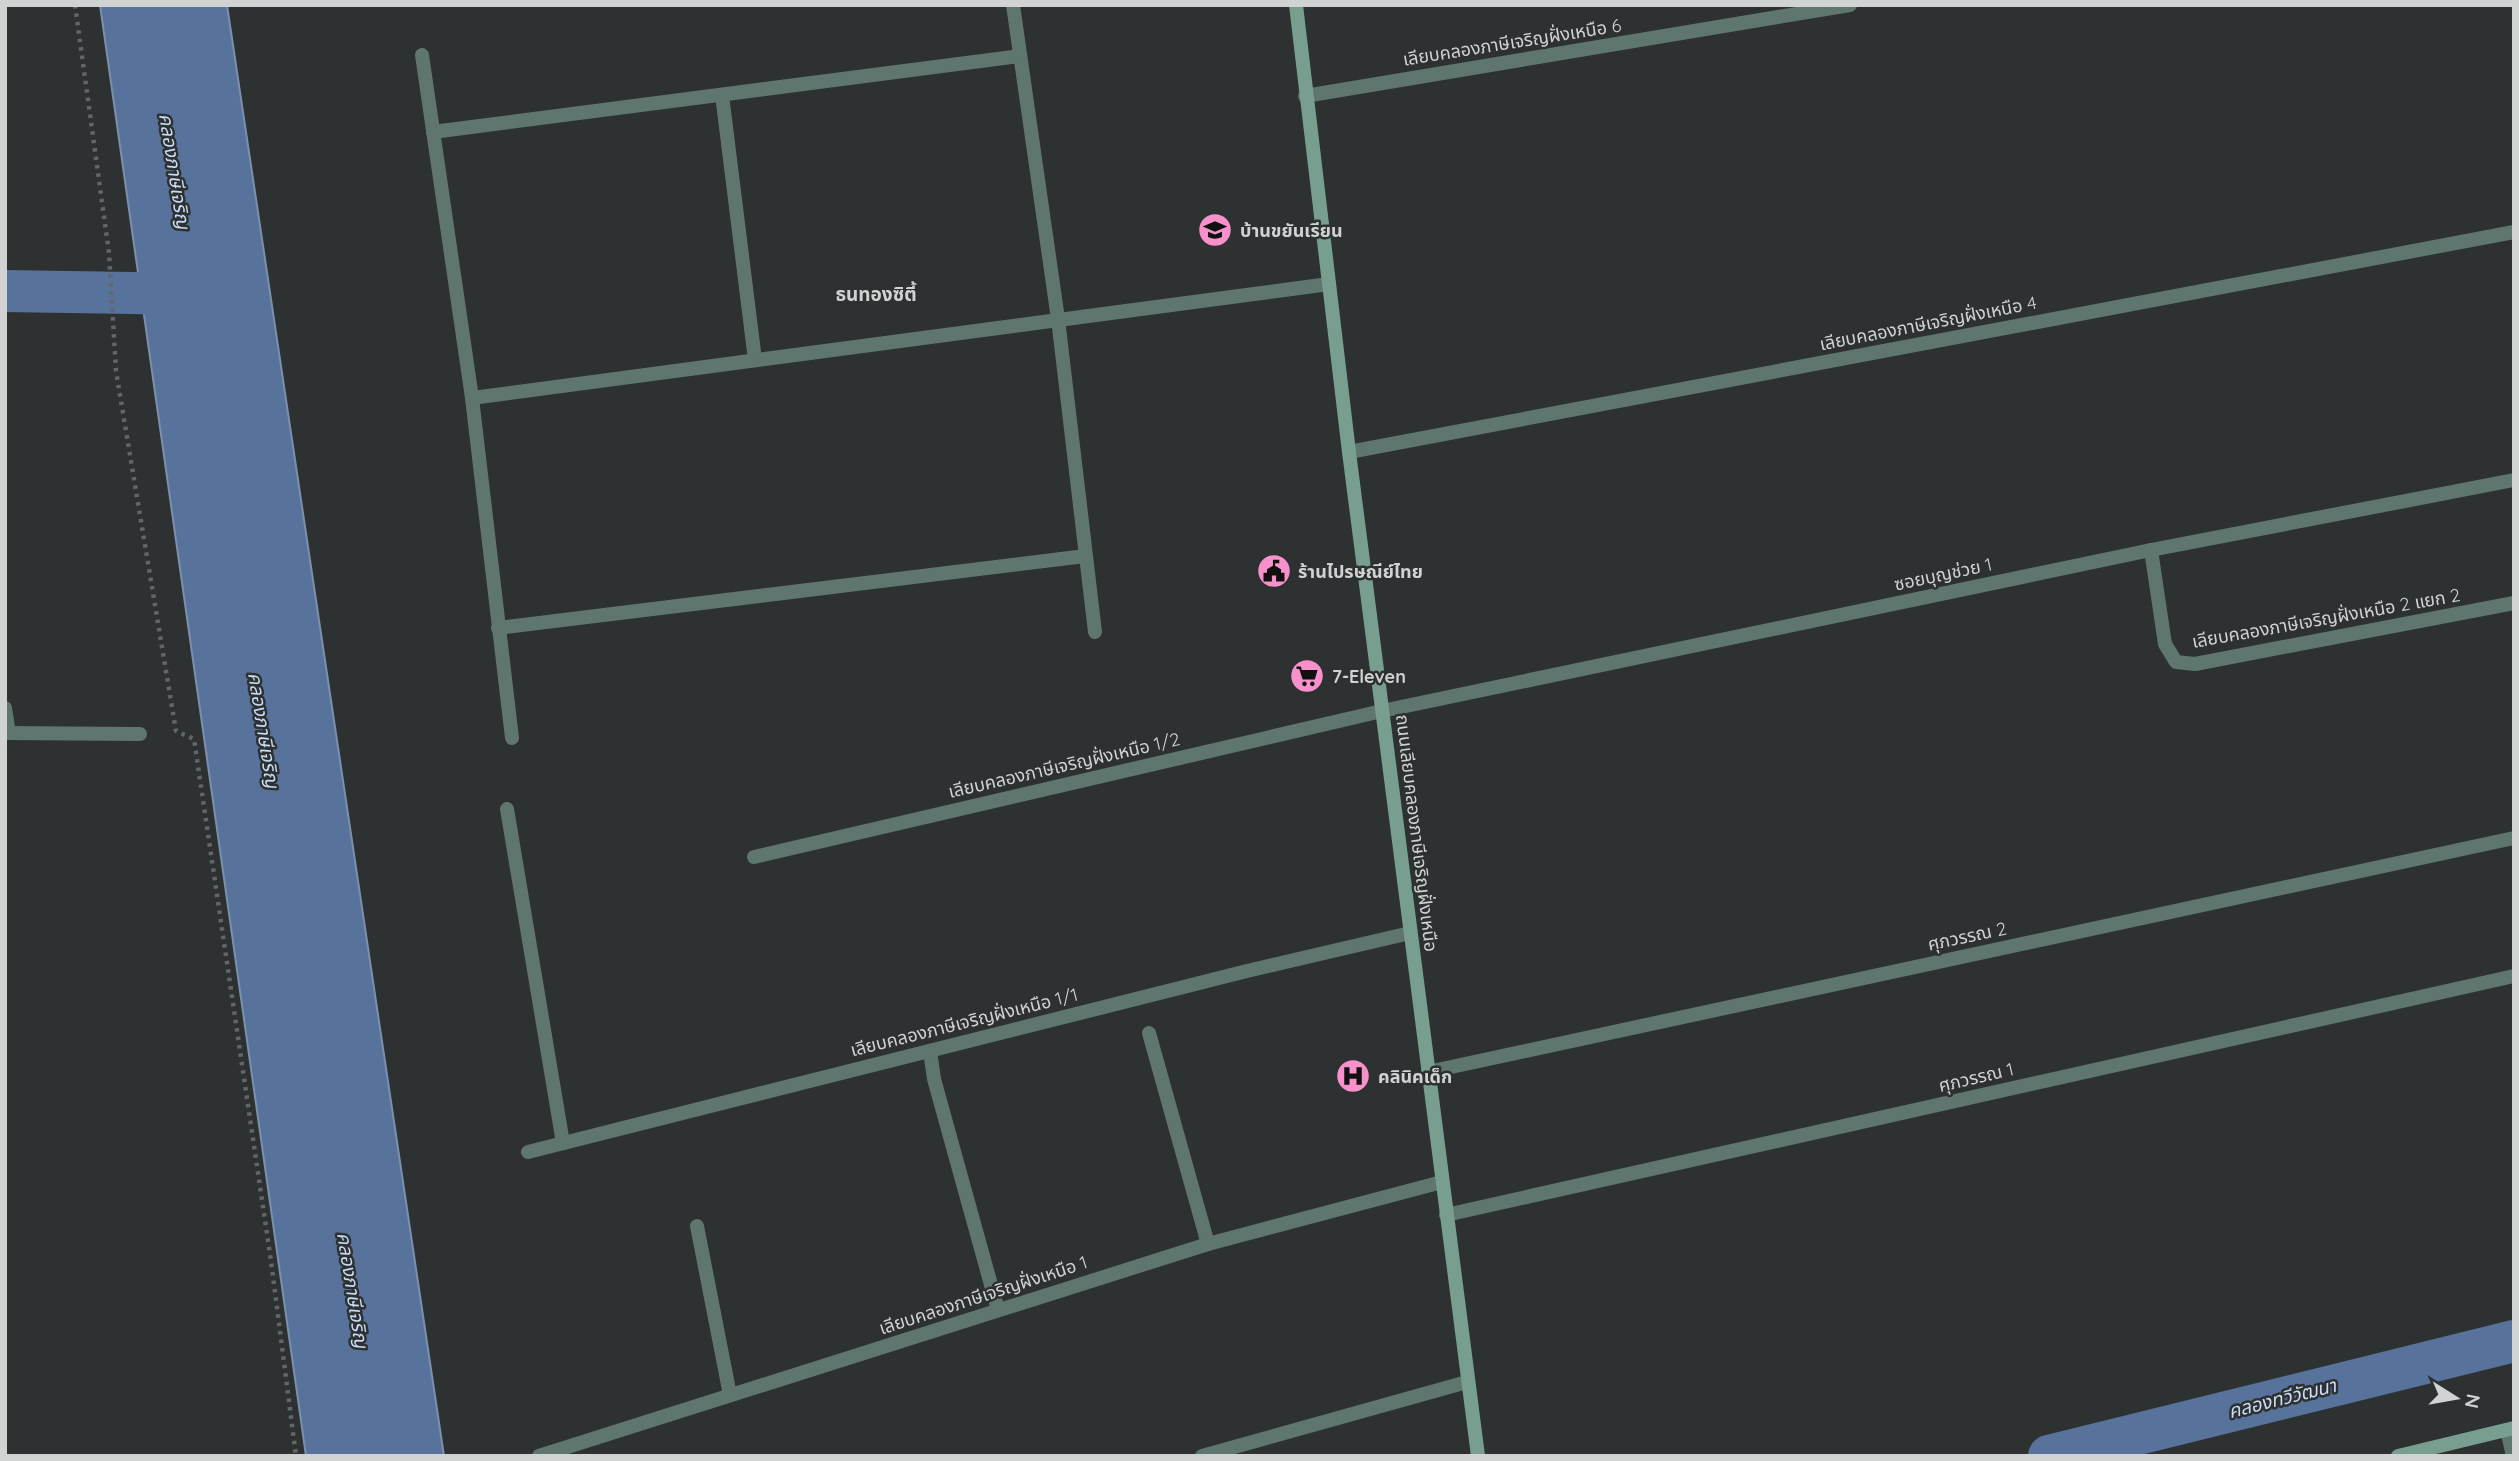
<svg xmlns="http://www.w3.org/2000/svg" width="2519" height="1461" font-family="Quicksand,'Noto Sans Thai',sans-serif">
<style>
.water{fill:#57739b;stroke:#7c90ac;stroke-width:2}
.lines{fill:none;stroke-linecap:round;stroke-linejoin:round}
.canal{stroke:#57739b;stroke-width:42}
.path{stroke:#626666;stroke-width:4.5;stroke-dasharray:3.5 5;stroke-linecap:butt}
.lane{stroke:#5e766d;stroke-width:14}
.street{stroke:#5e766d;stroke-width:14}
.secondary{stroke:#779e8f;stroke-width:14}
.labels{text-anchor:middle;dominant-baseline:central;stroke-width:5;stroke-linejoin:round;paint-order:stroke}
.street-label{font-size:18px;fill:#d1d3d3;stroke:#2d3131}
.poi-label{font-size:18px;font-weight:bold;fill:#d1d3d3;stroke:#2d3131;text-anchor:start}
.water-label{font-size:19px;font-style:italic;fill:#cadcf6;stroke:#2d3131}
.neighbourhood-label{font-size:19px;font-weight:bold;fill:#d1d3d3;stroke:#2d3131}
</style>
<rect width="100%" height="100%" fill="#2d3131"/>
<path class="water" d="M 100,5 L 227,5 L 444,1456 L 306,1456 Z"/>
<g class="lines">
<g class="canal">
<path d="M 5,291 L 195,294"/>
<path d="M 2049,1456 L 2514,1341"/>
</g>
<path class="path" d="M 75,5 L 109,253 L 116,371 L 176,731 L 194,739 L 271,1261 L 296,1456"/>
<path class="lane" d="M 2507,1430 L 2513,1456"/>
<g class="street">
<path d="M 1013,5 L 1058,319 L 1095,632"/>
<path d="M 422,55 L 472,398 L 512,738"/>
<path d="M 722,95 L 755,360"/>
<path d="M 1305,96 L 1850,5"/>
<path d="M 433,132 L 1020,56"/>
<path d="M 472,398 L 1329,284"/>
<path d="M 1349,452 L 2514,232"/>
<path d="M 2151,550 L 2165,644 L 2176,662 L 2195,664 L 2514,603"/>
<path d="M 498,628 L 1085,556"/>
<path d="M 5,708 L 9,733"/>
<path d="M 5,733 L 140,734"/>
<path d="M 507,809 L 563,1143"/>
<path d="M 754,857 L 1382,711 L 2151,550 L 2514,480"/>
<path d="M 1149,1033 L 1208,1244"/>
<path d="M 930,1051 L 934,1079 L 998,1310"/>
<path d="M 1428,1072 L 2514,838"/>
<path d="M 528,1152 L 1247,971 L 1410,933"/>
<path d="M 1446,1215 L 2514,976"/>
<path d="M 697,1226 L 730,1395"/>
<path d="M 539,1456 L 1208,1244 L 1442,1182"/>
<path d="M 1202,1456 L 1467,1382"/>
</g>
<g class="secondary">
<path d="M 1296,5 L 1349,452 L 1478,1456"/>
<path d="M 2398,1456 L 2514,1428"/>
</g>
</g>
<defs>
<g id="school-disc" transform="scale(1.75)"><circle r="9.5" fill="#f890cc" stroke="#2d3131"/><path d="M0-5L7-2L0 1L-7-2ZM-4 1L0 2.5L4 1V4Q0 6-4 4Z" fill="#111"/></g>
<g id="civic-disc" transform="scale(1.75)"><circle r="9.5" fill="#f890cc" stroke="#2d3131"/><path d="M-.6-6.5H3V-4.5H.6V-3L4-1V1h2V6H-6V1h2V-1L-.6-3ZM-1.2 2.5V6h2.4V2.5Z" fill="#111"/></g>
<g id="supermarket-disc" transform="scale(1.75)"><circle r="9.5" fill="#f890cc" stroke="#2d3131"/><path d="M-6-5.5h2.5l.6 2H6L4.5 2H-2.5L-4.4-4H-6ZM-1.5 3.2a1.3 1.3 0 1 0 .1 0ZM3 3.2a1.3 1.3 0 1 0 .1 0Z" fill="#111"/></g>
<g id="hospital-disc" transform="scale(1.75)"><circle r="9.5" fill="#f890cc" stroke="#2d3131"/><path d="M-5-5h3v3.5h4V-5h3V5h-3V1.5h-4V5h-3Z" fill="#111"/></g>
</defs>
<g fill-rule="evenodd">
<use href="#school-disc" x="1215" y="230"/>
<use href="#civic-disc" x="1274" y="571"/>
<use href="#supermarket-disc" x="1307" y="676"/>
<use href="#hospital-disc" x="1353" y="1076"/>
</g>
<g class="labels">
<g class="street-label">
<text transform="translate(1512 42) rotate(-9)">เลียบคลองภาษีเจริญฝั่งเหนือ 6</text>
<text transform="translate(1928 323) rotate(-11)">เลียบคลองภาษีเจริญฝั่งเหนือ 4</text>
<text transform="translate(1943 574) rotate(-12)">ซอยบุญช่วย 1</text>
<text transform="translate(2326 618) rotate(-10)">เลียบคลองภาษีเจริญฝั่งเหนือ 2 แยก 2</text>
<text transform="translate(1064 765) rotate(-13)">เลียบคลองภาษีเจริญฝั่งเหนือ 1/2</text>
<text transform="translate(1417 833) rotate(83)">ถนนเลียบคลองภาษีเจริญฝั่งเหนือ</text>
<text transform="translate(1967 936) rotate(-12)">ศุภวรรณ 2</text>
<text transform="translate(964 1022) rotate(-14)">เลียบคลองภาษีเจริญฝั่งเหนือ 1/1</text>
<text transform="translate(1976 1077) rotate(-13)">ศุภวรรณ 1</text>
<text transform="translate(983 1295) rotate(-18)">เลียบคลองภาษีเจริญฝั่งเหนือ 1</text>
</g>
<g class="poi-label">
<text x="1240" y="230">บ้านขยันเรียน</text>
<text x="1298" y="571">ร้านไปรษณีย์ไทย</text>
<text x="1332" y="676">7-Eleven</text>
<text x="1378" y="1076">คลินิคเด็ก</text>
</g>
<g class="water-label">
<text transform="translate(175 171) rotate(81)">คลองภาษีเจริญ</text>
<text transform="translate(264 730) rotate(81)">คลองภาษีเจริญ</text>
<text transform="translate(353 1290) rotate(81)">คลองภาษีเจริญ</text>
<text transform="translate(2282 1398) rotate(-14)">คลองทวีวัฒนา</text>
</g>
<g class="neighbourhood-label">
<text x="876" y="294">ธนทองซิตี้</text>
</g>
</g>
<rect width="2519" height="1461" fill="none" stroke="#d1d3d3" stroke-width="14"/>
<g transform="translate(2456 1398) rotate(101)" stroke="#2d3131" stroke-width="5" paint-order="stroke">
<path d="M0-5L12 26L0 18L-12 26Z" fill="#d1d3d3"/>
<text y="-10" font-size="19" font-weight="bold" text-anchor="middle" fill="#d1d3d3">N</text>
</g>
</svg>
